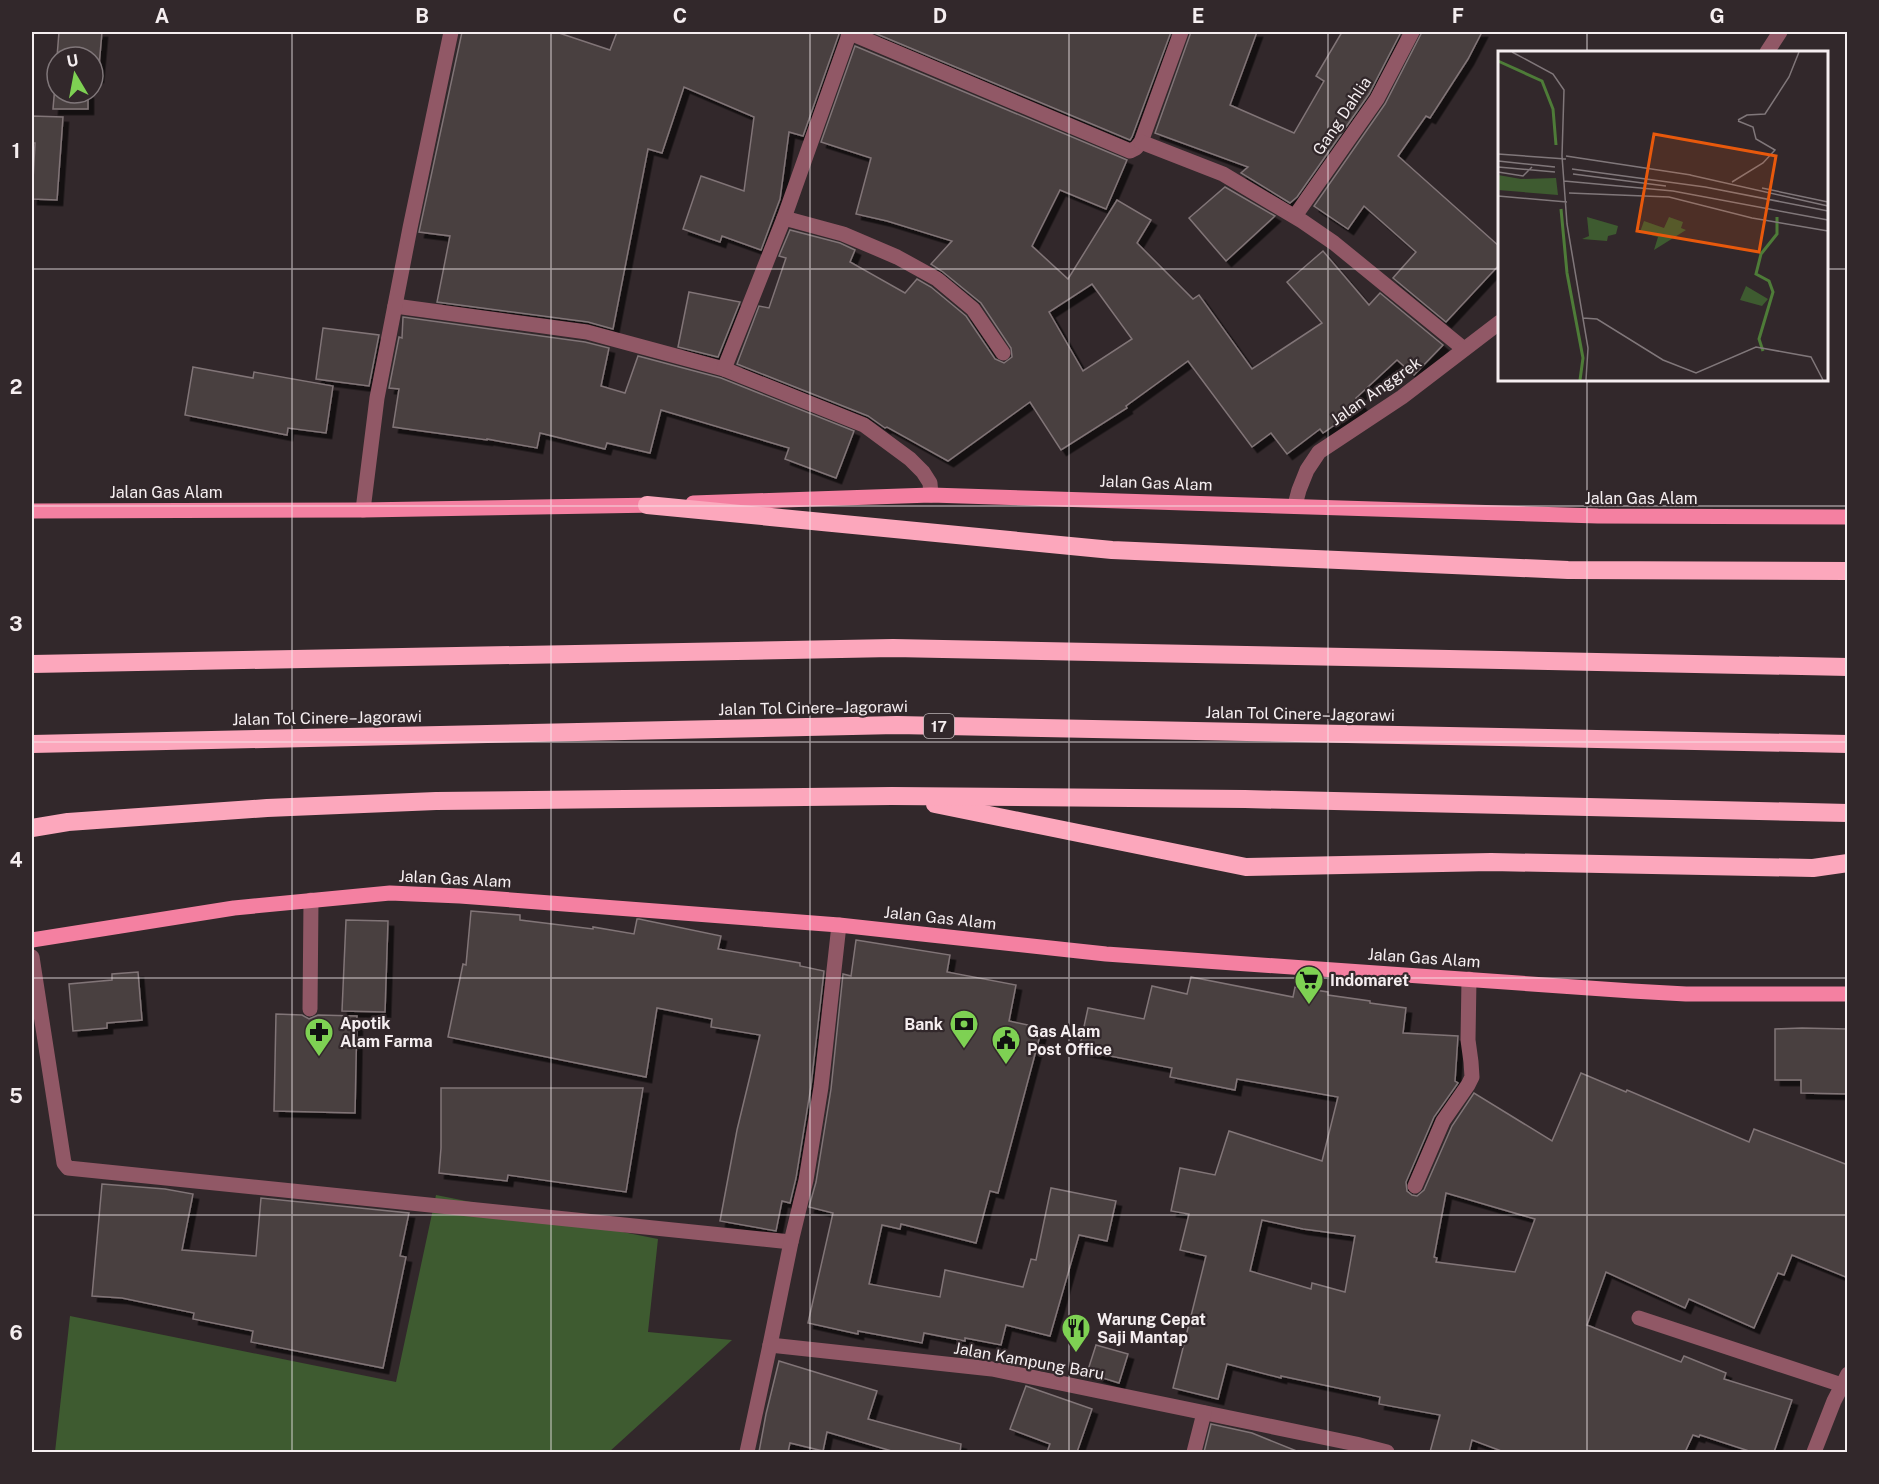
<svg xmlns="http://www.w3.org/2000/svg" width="1879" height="1484" font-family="'Public Sans',sans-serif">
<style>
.green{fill:#3e5b30}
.building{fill:#493f41;stroke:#817577;stroke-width:1.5;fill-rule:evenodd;filter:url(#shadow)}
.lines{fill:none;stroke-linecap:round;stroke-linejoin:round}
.minor{stroke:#915866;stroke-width:15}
.major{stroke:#f480a1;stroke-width:15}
.highway{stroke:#fca7bc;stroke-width:18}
.grid{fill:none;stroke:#f5eef0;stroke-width:1.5;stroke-opacity:0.55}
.labels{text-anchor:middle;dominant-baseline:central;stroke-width:4.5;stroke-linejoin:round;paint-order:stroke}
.shield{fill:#32282b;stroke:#bab3b5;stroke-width:1.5}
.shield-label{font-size:15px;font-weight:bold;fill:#f5eef0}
.street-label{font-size:16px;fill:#f5eef0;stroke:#32282b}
.poi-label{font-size:16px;font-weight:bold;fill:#f5eef0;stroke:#32282b;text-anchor:start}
.inset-river{fill:none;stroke:#4e7c38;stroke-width:3}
.inset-road{fill:none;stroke:#80777a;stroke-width:1.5}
.view{fill:#e8590c;fill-opacity:0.15;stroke:#e8590c;stroke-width:3}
.inset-edge{fill:none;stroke:#f5eef0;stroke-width:3}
.neatline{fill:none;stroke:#f5eef0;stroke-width:2}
.grid-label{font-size:20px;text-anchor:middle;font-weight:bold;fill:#f5eef0}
</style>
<defs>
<filter id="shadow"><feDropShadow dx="5.5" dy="5.5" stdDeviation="0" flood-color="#0009"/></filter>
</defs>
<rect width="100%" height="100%" fill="#32282b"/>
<path class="green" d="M 436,1195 L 658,1239 L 648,1332 L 732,1340 L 609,1452 L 55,1452 L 70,1316 L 396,1382 Z"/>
<g class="building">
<path d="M 59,32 L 102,32 L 98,77 L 93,77 L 93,57 L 57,57 Z"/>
<path d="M 462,32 L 556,32 L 610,50 L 617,32 L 838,32 L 839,34 L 803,136 L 789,132 L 780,199 L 761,250 L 722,236 L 720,242 L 683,229 L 701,176 L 744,191 L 754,117 L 684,87 L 662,153 L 648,149 L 613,329 L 588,322 L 437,302 L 450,236 L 419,232 Z"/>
<path d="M 872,32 L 1171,32 L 1132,137 L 1130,140 Z"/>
<path d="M 1191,32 L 1257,32 L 1230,105 L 1294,133 L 1324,81 L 1316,76 L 1342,32 L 1401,32 L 1369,94 L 1297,197 L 1290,203 L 1241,173 L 1248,167 L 1155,133 Z"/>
<path d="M 1422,32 L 1482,32 L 1468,59 L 1430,118 L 1426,116 L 1398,156 L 1500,247 L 1500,264 L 1446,322 L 1393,278 L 1416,252 L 1364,206 L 1348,229 L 1314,206 L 1385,104 Z"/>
<path d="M 855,46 L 1127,160 L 1106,209 L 1060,190 L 1032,246 L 1068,279 L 1117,200 L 1151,220 L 1137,243 L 1193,299 L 1199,295 L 1252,369 L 1322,323 L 1287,282 L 1323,251 L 1369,305 L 1380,293 L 1443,345 L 1414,375 L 1397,360 L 1356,398 L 1362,406 L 1323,433 L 1320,429 L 1287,454 L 1271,433 L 1252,447 L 1188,361 L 1126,406 L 1127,408 L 1061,450 L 1030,402 L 948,461 L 887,427 L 885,428 L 868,416 L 737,364 L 759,306 L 769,308 L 786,258 L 779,256 L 790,230 L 840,243 L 855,250 L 850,262 L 905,293 L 917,279 L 931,287 L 966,316 L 995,359 L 1004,363 L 1012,357 L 1011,348 L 981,303 L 943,272 L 931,264 L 952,241 L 887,221 L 856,214 L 871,158 L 821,142 ZM 1092,284 L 1132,339 L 1083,371 L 1049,312 Z"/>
<path d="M 57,62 L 57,93 L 88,93 L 88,109 L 53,109 Z"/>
<path d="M 32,116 L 63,117 L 57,200 L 32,199 L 35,143 L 32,143 Z"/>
<path d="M 1225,187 L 1275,216 L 1226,261 L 1189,218 Z"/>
<path d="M 689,292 L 740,302 L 718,357 L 678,347 Z"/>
<path d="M 403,317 L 585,342 L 609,348 L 601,386 L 625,393 L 638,356 L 721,378 L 854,431 L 836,478 L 785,459 L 789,448 L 661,410 L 650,453 L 607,443 L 605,449 L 540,433 L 537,448 L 487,439 L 487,440 L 393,427 L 399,389 L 389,388 L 399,337 L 402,338 Z"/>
<path d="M 323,328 L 379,335 L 369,386 L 316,379 Z"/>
<path d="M 193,367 L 253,378 L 254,372 L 333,386 L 326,433 L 288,428 L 287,435 L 185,415 Z"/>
<path d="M 471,911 L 520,915 L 520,920 L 593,929 L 593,927 L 634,934 L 637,919 L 639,919 L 721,936 L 718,949 L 800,963 L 800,966 L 824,971 L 811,1086 L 796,1178 L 790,1203 L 782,1201 L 776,1231 L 720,1221 L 737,1130 L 760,1035 L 711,1027 L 712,1019 L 657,1008 L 646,1077 L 448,1037 L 463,964 L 466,965 Z"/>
<path d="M 346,920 L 388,921 L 385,1012 L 342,1011 Z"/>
<path d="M 856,940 L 950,955 L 947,972 L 1016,985 L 1009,1021 L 1042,1028 L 998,1193 L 990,1191 L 976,1243 L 901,1224 L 900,1229 L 882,1225 L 869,1284 L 940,1297 L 945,1270 L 1023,1287 L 1031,1259 L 1036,1260 L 1051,1188 L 1116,1201 L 1107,1241 L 1079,1235 L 1050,1336 L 1006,1325 L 1001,1345 L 965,1338 L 965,1341 L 924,1333 L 922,1343 L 858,1331 L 858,1334 L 808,1323 L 833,1213 L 809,1207 L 816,1182 L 831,1089 L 843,974 L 851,976 Z"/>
<path d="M 138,972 L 142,1020 L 107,1023 L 107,1028 L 73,1031 L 69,984 L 112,980 L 112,974 Z"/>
<path d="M 1191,977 L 1293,997 L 1295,987 L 1328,992 L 1328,995 L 1370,1001 L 1370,1003 L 1406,1008 L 1403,1033 L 1458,1036 L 1455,1081 L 1458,1083 L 1434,1117 L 1406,1182 L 1407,1191 L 1412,1195 L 1417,1196 L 1424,1190 L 1452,1126 L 1474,1093 L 1552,1141 L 1581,1073 L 1626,1092 L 1627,1090 L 1749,1142 L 1754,1129 L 1848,1165 L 1848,1278 L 1792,1255 L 1784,1275 L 1778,1273 L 1754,1328 L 1689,1299 L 1685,1308 L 1606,1272 L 1587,1325 L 1681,1362 L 1684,1356 L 1726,1373 L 1724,1379 L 1792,1400 L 1774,1452 L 1752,1452 L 1700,1435 L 1699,1437 L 1693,1435 L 1685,1452 L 1504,1452 L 1472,1440 L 1469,1452 L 1430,1452 L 1440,1415 L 1379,1404 L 1380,1397 L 1281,1376 L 1281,1378 L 1227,1364 L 1218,1399 L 1173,1388 L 1206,1256 L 1180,1250 L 1189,1214 L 1171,1211 L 1180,1168 L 1215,1175 L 1229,1131 L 1322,1161 L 1338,1097 L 1237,1079 L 1235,1090 L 1170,1077 L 1172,1068 L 1079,1050 L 1088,1008 L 1144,1019 L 1152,986 L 1187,994 ZM 1446,1193 L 1535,1219 L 1515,1272 L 1436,1262 L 1437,1258 L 1434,1257 ZM 1262,1220 L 1303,1229 L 1355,1236 L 1345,1292 L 1312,1283 L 1311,1289 L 1250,1271 Z"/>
<path d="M 276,1014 L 302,1015 L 309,1019 L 318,1015 L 357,1016 L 355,1113 L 274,1111 Z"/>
<path d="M 1802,1028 L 1848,1029 L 1848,1094 L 1801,1093 L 1801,1080 L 1775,1080 L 1775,1029 Z"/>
<path d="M 441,1088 L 643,1088 L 626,1192 L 508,1175 L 507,1181 L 439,1173 L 441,1148 Z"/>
<path d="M 102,1184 L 165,1189 L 193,1194 L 182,1250 L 256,1256 L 261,1198 L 409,1213 L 400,1256 L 406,1257 L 383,1368 L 251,1342 L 253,1331 L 193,1319 L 194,1313 L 122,1298 L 92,1296 Z"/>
<path d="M 1096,1345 L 1128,1354 L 1119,1383 L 1087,1373 Z"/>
<path d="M 779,1361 L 877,1391 L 868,1419 L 961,1444 L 960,1452 L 895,1452 L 827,1432 L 823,1451 L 790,1443 L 788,1452 L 759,1452 L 766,1414 Z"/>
<path d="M 1026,1386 L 1092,1409 L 1077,1452 L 1047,1452 L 1050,1444 L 1010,1429 Z"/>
<path d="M 1211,1424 L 1252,1433 L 1299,1452 L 1204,1452 Z"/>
</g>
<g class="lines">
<g class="minor">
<path d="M 848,32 L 1130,151 L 1136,148 L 1141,142 L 1181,32"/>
<path d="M 1767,52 L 1780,32"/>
<path d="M 1141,142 L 1223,174 L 1302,221 L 1334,243 L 1464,349"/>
<path d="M 1295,216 L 1377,99 L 1412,32"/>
<path d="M 784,218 L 843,234 L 897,257 L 937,279 L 973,309 L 1003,353"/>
<path d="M 395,306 L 587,332 L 724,369 L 864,425 L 910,459 L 923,472 L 930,483 L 931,495"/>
<path d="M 724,369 L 784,218 L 850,32"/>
<path d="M 1295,505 L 1299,490 L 1307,470 L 1319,452 L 1402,397 L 1500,322"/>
<path d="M 363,510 L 377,398 L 410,228 L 451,32"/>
<path d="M 32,957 L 64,1163 L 68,1168 L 791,1242"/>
<path d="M 310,1009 L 311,900"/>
<path d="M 1415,1186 L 1443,1121 L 1468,1085 L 1472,1077 L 1471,1062 L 1468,1040 L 1469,979"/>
<path d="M 1639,1318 L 1842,1385"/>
<path d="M 770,1345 L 791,1242 L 806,1180 L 821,1087 L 839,925"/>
<path d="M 747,1452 L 770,1345 L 992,1369 L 1356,1444 L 1387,1452"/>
<path d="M 1194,1452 L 1204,1413"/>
<path d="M 1814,1452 L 1834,1401 L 1848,1374"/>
</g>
<g class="major">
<path d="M 693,503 L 931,495 L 1598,516 L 1848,517"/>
<path d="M 32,511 L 363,510 L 657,505"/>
<path d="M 32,940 L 234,908 L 390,893 L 460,896 L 839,925 L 1106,954 L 1632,991 L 1686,994 L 1848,994"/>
</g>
<g class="highway">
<path d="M 647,505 L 1112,550 L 1568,570 L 1848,571"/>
<path d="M 32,664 L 893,648 L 1848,667"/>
<path d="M 32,744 L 897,725 L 1848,744"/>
<path d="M 935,804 L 1246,867 L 1491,862 L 1813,868 L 1848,863"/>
<path d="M 32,828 L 68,822 L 267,808 L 436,801 L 892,796 L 1245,799 L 1848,813"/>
</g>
</g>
<path class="grid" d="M 292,32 L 292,1452M 551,32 L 551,1452M 810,32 L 810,1452M 1069,32 L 1069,1452M 1328,32 L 1328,1452M 1587,32 L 1587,52M 32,269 L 1500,269M 1826,269 L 1848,269M 1587,380 L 1587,1452M 32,506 L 1848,506M 32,742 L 1848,742M 32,978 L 1848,978M 32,1215 L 1848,1215"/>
<defs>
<g id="supermarket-pin" transform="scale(1.5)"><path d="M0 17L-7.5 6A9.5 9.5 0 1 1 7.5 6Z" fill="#7ed153" stroke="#32282b"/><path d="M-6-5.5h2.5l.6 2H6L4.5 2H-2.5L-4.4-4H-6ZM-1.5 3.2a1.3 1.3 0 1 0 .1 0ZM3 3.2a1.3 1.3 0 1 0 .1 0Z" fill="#111"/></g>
<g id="bank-pin" transform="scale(1.5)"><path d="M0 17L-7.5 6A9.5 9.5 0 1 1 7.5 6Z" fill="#7ed153" stroke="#32282b"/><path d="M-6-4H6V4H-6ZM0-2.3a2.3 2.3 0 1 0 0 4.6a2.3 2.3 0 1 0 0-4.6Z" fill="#111"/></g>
<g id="pharmacy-pin" transform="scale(1.5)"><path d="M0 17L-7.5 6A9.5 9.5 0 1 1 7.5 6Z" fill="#7ed153" stroke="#32282b"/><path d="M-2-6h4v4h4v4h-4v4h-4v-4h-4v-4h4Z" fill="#111"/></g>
<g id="civic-pin" transform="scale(1.5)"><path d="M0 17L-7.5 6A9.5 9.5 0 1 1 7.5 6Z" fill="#7ed153" stroke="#32282b"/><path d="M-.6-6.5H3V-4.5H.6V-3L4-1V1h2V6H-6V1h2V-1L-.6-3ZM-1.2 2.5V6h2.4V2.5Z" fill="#111"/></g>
<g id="restaurant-pin" transform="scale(1.5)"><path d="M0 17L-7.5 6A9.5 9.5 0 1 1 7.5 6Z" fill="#7ed153" stroke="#32282b"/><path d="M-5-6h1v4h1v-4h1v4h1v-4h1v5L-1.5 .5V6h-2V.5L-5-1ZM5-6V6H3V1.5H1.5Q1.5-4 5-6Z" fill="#111"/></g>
</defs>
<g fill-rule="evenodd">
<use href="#supermarket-pin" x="1309" y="980"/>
<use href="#bank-pin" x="964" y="1024"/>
<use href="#pharmacy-pin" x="319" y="1032"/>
<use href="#civic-pin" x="1006" y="1040"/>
<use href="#restaurant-pin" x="1076" y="1328"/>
</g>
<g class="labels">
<rect class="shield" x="924" y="714" width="30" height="24" rx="4.5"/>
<g class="shield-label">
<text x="939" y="726">17</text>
</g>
<g class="street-label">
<text transform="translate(1342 116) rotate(-56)">Gang Dahlia</text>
<text transform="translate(1376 391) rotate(-35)">Jalan Anggrek</text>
<text transform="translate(1156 483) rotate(2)">Jalan Gas Alam</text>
<text x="166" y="492">Jalan Gas Alam</text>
<text x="1641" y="498">Jalan Gas Alam</text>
<text transform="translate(813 708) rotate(-1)">Jalan Tol Cinere–Jagorawi</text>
<text transform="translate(1300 714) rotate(1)">Jalan Tol Cinere–Jagorawi</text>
<text transform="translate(327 718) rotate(-1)">Jalan Tol Cinere–Jagorawi</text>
<text transform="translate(455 879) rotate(3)">Jalan Gas Alam</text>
<text transform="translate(940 918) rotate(6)">Jalan Gas Alam</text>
<text transform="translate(1424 958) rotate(4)">Jalan Gas Alam</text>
<text transform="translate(1029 1361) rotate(10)">Jalan Kampung Baru</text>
</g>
<g class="poi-label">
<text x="1330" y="980">Indomaret</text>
<text x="340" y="1023">Apotik<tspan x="340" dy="18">Alam Farma</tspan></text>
<text x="943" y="1024" text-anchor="end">Bank</text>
<text x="1027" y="1031">Gas Alam<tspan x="1027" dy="18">Post Office</tspan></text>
<text x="1097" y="1319">Warung Cepat<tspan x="1097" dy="18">Saji Mantap</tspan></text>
</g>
</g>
<g transform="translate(1498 51)">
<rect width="330" height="330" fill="#32282b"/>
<path d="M 0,124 L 23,128 L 58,127 L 60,144 L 0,139 ZM 89,166 L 120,175 L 118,183 L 110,185 L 109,190 L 84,188 L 91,185 ZM 171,166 L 185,171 L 183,177 L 188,179 L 156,199 L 160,186 L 142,181 L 146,170 L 166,177 ZM 248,235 L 270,248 L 264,255 L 242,249 Z" fill="#3e5b30"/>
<path class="inset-river" d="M 0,10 L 44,30 L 55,58 L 58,94M 63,158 L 69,222 L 85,307 L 82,329M 265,300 L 261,288 L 275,241 L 271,230 L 258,223 L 263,203 L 279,183 L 279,166"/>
<path class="inset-road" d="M 14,1 L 55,23 L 66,39 L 64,105 L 69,173 L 90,297 L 88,329M 240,69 L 249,64 L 267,63 L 291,26 L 301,1M 0,103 L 68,108M 68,105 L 193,124M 0,110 L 57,116M 0,116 L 57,121M 74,118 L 207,136 L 330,160M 0,121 L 25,125 L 34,116M 75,123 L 168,135M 192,124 L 330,155M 66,130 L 175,140 L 330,169M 234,131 L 265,112 L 277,99 L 258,88 L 255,76 L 240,70M 264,137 L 330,151M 71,142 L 171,146 L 254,167 L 330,180M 0,145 L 69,151M 85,267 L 99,268 L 165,309 L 198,322 L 258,296 L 313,306 L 325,329"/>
<path class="view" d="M 156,83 L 278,105 L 261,201 L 139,180 Z"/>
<rect width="330" height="330" class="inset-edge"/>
</g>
<rect width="1879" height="1484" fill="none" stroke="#32282b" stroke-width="66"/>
<g transform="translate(75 75) rotate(350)"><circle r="28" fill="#32282b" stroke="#80777a" stroke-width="1.5"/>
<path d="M0-4.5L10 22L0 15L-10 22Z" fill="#7ed153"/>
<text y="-9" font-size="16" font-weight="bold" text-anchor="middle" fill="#f5eef0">U</text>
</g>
<rect x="33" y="33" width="1813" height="1418" class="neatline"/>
<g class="grid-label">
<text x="162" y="23">A</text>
<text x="422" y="23">B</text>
<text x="680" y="23">C</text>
<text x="940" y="23">D</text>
<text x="1198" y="23">E</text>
<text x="1458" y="23">F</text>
<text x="1717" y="23">G</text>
<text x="16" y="158">1</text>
<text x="16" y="394">2</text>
<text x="16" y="631">3</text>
<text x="16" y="867">4</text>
<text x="16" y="1103">5</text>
<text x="16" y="1340">6</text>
</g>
</svg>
